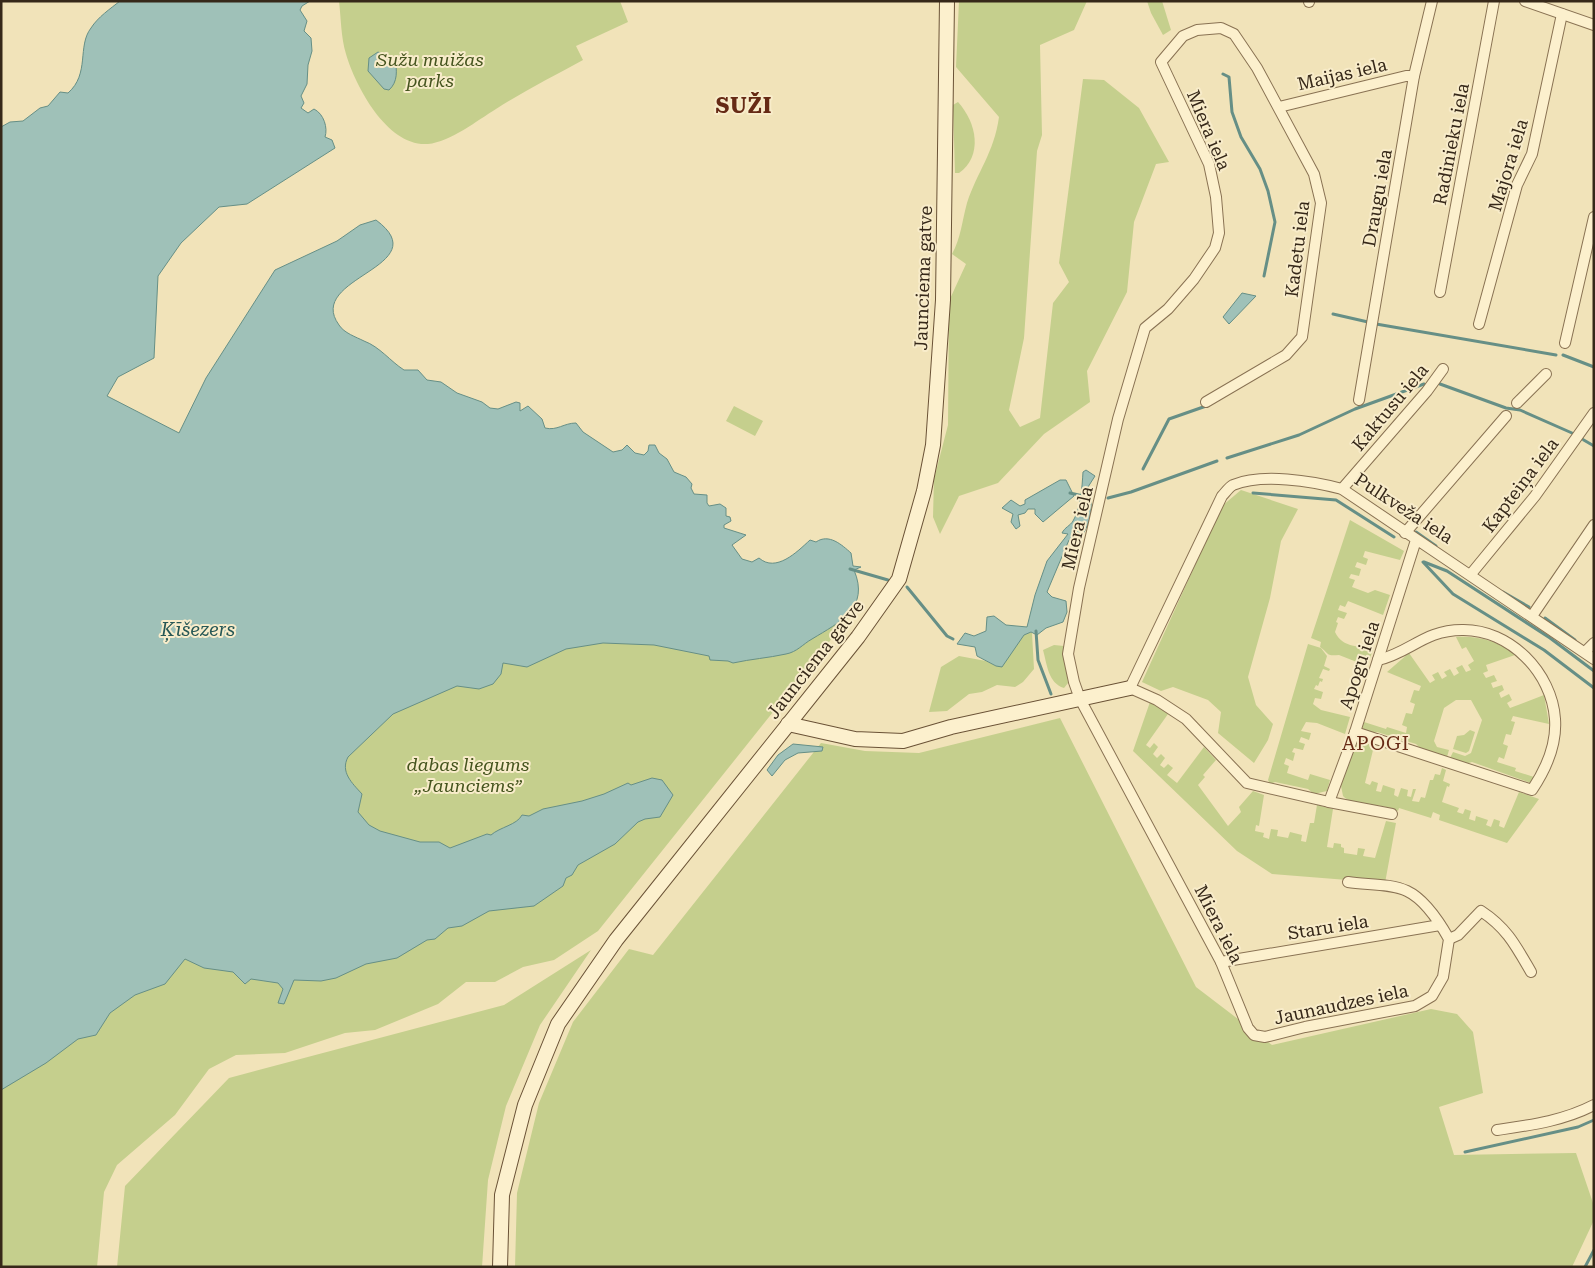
<svg xmlns="http://www.w3.org/2000/svg" width="1595" height="1268" font-family="'Roboto Serif',serif">
<style>
.green{fill:#c5cf8d}
.water{fill:#9fc1b8;stroke:#668f86}
.lines{fill:none;stroke-linecap:round;stroke-linejoin:round}
.stream{stroke:#668f86;stroke-width:3}
.street-casing{stroke:#897253;stroke-width:12}
.secondary-casing{stroke:#6a5236;stroke-width:16}
.street{stroke:#fcf0cd;stroke-width:10}
.secondary{stroke:#fcf0cd;stroke-width:14}
.labels{text-anchor:middle;dominant-baseline:central;stroke-width:4;stroke-linejoin:round;paint-order:stroke}
.park-label{font-size:18px;font-style:italic;fill:#45541e;stroke:#f8ecca}
.street-label{font-size:18px;fill:#362819;stroke:#f8ecca}
.water-label{font-size:19px;font-style:italic;fill:#275856;stroke:#f8ecca}
.neighbourhood-label{font-size:19px;letter-spacing:1px;fill:#662a15;stroke:#f8ecca}
.district-label{font-size:22px;font-weight:bold;letter-spacing:1px;fill:#662a15;stroke:#f8ecca}
</style>
<rect width="100%" height="100%" fill="#f1e3b9"/>
<g class="green">
<path d="M 339,1 L 620,1 L 628,22 L 576,46 L 583,60 C 554,76 524,91 496,109 C 478,120 450,142 428,144 C 388,147 356,88 346,54 C 341,38 341,18 339,1 Z"/>
<path d="M 959,1 L 1087,1 L 1074,30 L 1040,45 L 1042,135 L 1037,151 L 1024,338 L 1009,410 L 1020,427 L 1040,418 L 1053,303 L 1069,282 L 1059,263 L 1083,79 L 1104,80 L 1139,108 L 1169,162 L 1156,164 L 1134,222 L 1127,292 L 1087,371 L 1090,402 L 1044,434 L 998,483 L 959,496 L 940,534 L 933,517 L 934,479 L 948,425 L 949,301 L 966,264 L 952,254 C 961,238 962,221 967,203 C 977,172 994,153 999,117 L 956,67 Z"/>
<path d="M 1147,1 L 1162,1 L 1171,30 L 1163,35 L 1151,13 Z"/>
<path d="M 958,102 C 977,123 983,156 959,173 L 955,173 L 953,105 Z"/>
<path d="M 734,406 L 763,421 L 755,436 L 726,421 Z"/>
<path d="M 1241,490 L 1298,509 L 1281,541 L 1270,598 L 1248,677 L 1256,705 L 1273,724 L 1268,740 L 1254,763 L 1218,733 L 1221,712 L 1208,700 L 1173,687 L 1161,691 L 1142,682 L 1222,506 Z"/>
<path d="M 1350,520 L 1404,551 L 1400,560 L 1365,551 L 1363,557 L 1368,559 L 1366,565 L 1357,562 L 1355,567 L 1361,569 L 1359,576 L 1351,574 L 1349,578 L 1355,580 L 1352,587 L 1368,593 L 1375,590 L 1390,595 L 1383,615 L 1348,601 L 1345,607 L 1340,605 L 1338,610 L 1347,613 L 1344,619 L 1338,617 L 1336,622 L 1338,623 L 1335,632 C 1343,649 1360,645 1373,650 L 1367,666 L 1339,655 C 1325,656 1330,654 1320,647 L 1321,642 L 1311,638 Z"/>
<path d="M 817,596 L 853,612 L 598,931 L 554,960 L 523,967 L 495,982 L 466,982 L 438,1004 L 375,1030 L 345,1033 L 285,1053 L 236,1055 L 209,1069 L 175,1115 L 117,1165 L 104,1192 L 97,1267 L 1,1267 L 1,969 L 278,674 Z"/>
<path d="M 1031,632 L 1032,633 L 1034,669 L 1023,682 L 1015,687 L 997,685 L 982,692 L 969,694 L 947,711 L 929,712 L 941,667 L 959,656 L 986,661 L 996,666 L 1024,635 Z"/>
<path d="M 1456,637 C 1476,635 1500,641 1515,655 L 1486,665 L 1488,671 L 1483,673 L 1486,678 L 1494,675 L 1497,681 L 1491,683 L 1493,688 L 1502,685 L 1504,690 L 1499,693 L 1501,698 L 1509,694 L 1512,700 L 1507,703 L 1510,708 L 1544,695 L 1549,724 L 1513,716 L 1511,721 L 1515,722 L 1511,735 L 1506,734 L 1503,744 L 1508,746 L 1504,759 L 1499,757 L 1497,762 L 1516,768 L 1515,771 L 1534,777 L 1531,783 L 1472,762 L 1465,764 L 1450,758 L 1453,752 L 1465,756 L 1471,753 L 1482,720 L 1471,700 L 1456,700 L 1444,708 L 1434,741 L 1437,747 L 1449,750 L 1447,757 L 1421,749 L 1416,744 L 1377,732 L 1372,733 L 1362,729 L 1364,722 L 1386,729 L 1387,727 L 1406,733 L 1407,727 L 1402,725 L 1406,713 L 1412,714 L 1415,704 L 1410,702 L 1414,690 L 1419,691 L 1421,686 L 1387,672 L 1409,653 L 1430,683 L 1435,680 L 1432,675 L 1438,672 L 1442,679 L 1447,676 L 1444,672 L 1450,669 L 1454,676 L 1459,673 L 1456,668 L 1462,665 L 1466,672 L 1471,670 L 1468,665 L 1474,661 L 1466,647 L 1462,649 Z"/>
<path d="M 1308,644 L 1321,648 L 1327,656 L 1324,666 L 1330,669 L 1329,671 L 1323,669 L 1319,678 L 1323,679 L 1322,682 L 1320,681 L 1318,686 L 1316,685 L 1314,689 L 1323,692 L 1321,699 L 1315,698 L 1313,704 L 1321,710 L 1350,717 L 1345,734 L 1317,723 L 1306,722 L 1301,731 L 1311,733 L 1309,740 L 1301,737 L 1299,742 L 1305,744 L 1303,750 L 1294,748 L 1292,752 L 1295,753 L 1293,761 L 1286,758 L 1284,764 L 1289,766 L 1287,773 L 1308,780 L 1310,774 L 1330,780 L 1327,791 L 1314,794 L 1308,789 L 1275,782 L 1270,784 L 1268,780 Z"/>
<path d="M 1054,645 L 1064,646 L 1068,683 L 1064,688 C 1048,683 1047,664 1043,650 Z"/>
<path d="M 1150,702 L 1168,714 L 1146,745 L 1150,748 L 1154,743 L 1158,747 L 1153,754 L 1157,758 L 1161,754 L 1165,758 L 1160,765 L 1164,768 L 1168,764 L 1173,768 L 1167,775 L 1177,783 L 1204,747 L 1216,760 L 1203,775 L 1205,777 L 1198,785 L 1228,826 L 1241,812 L 1239,807 L 1253,791 L 1264,795 L 1259,826 L 1256,825 L 1255,831 L 1264,833 L 1263,837 L 1269,839 L 1271,829 L 1278,830 L 1277,836 L 1288,838 L 1290,832 L 1302,835 L 1301,841 L 1306,842 L 1310,823 L 1314,823 L 1317,805 L 1333,809 L 1327,847 L 1333,848 L 1334,843 L 1341,844 L 1341,847 L 1344,848 L 1344,853 L 1357,855 L 1358,848 L 1365,849 L 1363,856 L 1375,858 L 1386,821 L 1396,823 L 1385,883 L 1272,874 L 1237,851 L 1133,751 Z"/>
<path d="M 1060,718 L 1196,987 L 1272,1045 L 1431,1009 L 1457,1014 L 1473,1032 L 1483,1093 L 1439,1107 L 1454,1155 L 1576,1153 L 1594,1206 L 1594,1220 L 1572,1267 L 515,1267 L 517,1193 L 539,1103 L 573,1022 L 629,949 L 653,955 L 821,743 L 865,751 L 919,753 Z"/>
<path d="M 1470,730 L 1475,732 L 1469,751 L 1466,753 L 1453,749 L 1457,736 L 1464,735 Z"/>
<path d="M 1363,742 L 1374,746 L 1365,783 L 1370,785 L 1372,781 L 1378,783 L 1376,791 L 1381,792 L 1383,785 L 1395,789 L 1394,795 L 1398,797 L 1401,788 L 1408,790 L 1407,796 L 1411,797 L 1413,789 L 1416,789 L 1412,801 L 1419,802 L 1421,797 L 1425,798 L 1430,780 L 1433,780 L 1435,774 L 1440,775 L 1442,768 L 1446,770 L 1443,781 L 1450,784 L 1449,787 L 1447,786 L 1442,802 L 1459,808 L 1457,812 L 1463,814 L 1465,809 L 1471,811 L 1469,819 L 1475,821 L 1476,816 L 1488,820 L 1486,825 L 1491,827 L 1494,819 L 1500,821 L 1499,826 L 1504,828 L 1519,792 L 1539,799 L 1507,843 L 1439,820 L 1440,815 L 1433,812 L 1431,818 L 1399,808 L 1398,811 C 1381,802 1353,807 1343,796 L 1341,786 L 1351,751 L 1354,746 Z"/>
<path d="M 591,950 L 540,1025 L 506,1106 L 488,1180 L 482,1267 L 117,1267 L 125,1186 L 229,1078 L 504,1005 Z"/>
</g>
<g class="water">
<path d="M 120,1 L 310,1 L 302,6 L 300,10 L 307,21 L 304,31 L 311,38 L 312,51 L 308,65 L 307,84 L 301,96 L 304,103 L 301,108 L 308,113 L 314,109 C 324,114 328,128 325,137 L 332,140 L 335,148 L 247,204 L 219,207 L 181,243 L 158,276 L 154,358 L 118,377 L 107,396 L 179,433 L 206,378 L 275,270 L 337,241 L 360,225 L 376,220 C 439,267 304,277 339,325 C 344,333 356,337 364,341 C 380,347 390,361 404,370 L 418,370 L 427,380 L 441,382 L 457,393 L 482,402 L 490,408 L 498,409 L 516,402 L 520,403 L 520,411 L 528,406 L 542,419 L 545,428 C 557,431 564,423 576,423 L 583,432 L 613,452 L 622,450 L 627,445 L 635,453 L 644,455 L 648,451 L 649,445 L 655,445 L 659,453 L 667,459 L 674,472 L 686,477 L 692,484 L 691,488 L 694,494 L 707,495 L 707,503 L 709,506 L 720,504 L 726,508 L 726,516 L 730,517 L 731,521 L 724,525 L 724,528 L 746,535 L 732,545 L 742,559 L 752,562 L 759,558 C 776,573 797,552 810,540 L 816,542 C 829,533 842,545 851,553 L 853,566 L 861,567 L 854,570 C 870,608 840,622 812,639 C 803,644 797,652 786,654 C 768,658 751,659 733,663 L 728,661 L 710,660 L 709,656 L 654,645 L 603,643 L 566,649 L 527,667 L 503,663 L 501,674 L 493,684 L 479,689 L 457,686 L 393,714 L 348,757 C 340,772 352,783 362,794 L 358,812 L 369,825 L 380,831 L 420,842 L 439,842 L 450,848 L 487,834 L 491,835 C 500,827 517,825 522,815 L 529,816 L 543,809 L 582,801 L 604,794 L 628,783 L 631,785 L 652,778 L 662,780 L 673,795 L 660,817 L 645,819 L 638,822 L 615,844 L 578,865 L 572,875 L 566,878 L 563,886 L 534,906 L 489,911 L 462,926 L 448,928 L 435,939 L 427,940 L 397,958 L 366,964 L 336,978 L 321,981 L 294,980 L 284,1004 L 278,1003 L 283,989 L 278,983 L 251,979 L 245,984 L 233,972 L 204,968 L 185,959 L 165,984 L 135,995 L 110,1013 L 96,1035 L 78,1039 L 46,1063 L 1,1090 L 1,127 L 10,122 L 23,121 L 40,108 L 48,106 L 60,92 L 68,93 C 90,74 77,46 91,28 C 98,17 110,9 120,1 Z"/>
<path d="M 378,52 L 395,60 C 397,70 398,82 389,90 L 384,89 L 368,71 L 369,58 Z"/>
<path d="M 1242,293 L 1256,296 L 1229,324 L 1223,317 Z"/>
<path d="M 1086,470 L 1095,476 L 1088,487 C 1094,508 1092,523 1078,541 L 1069,540 L 1047,592 L 1052,597 L 1066,601 L 1067,612 L 1063,622 L 1046,628 L 1037,635 L 1031,632 L 1024,635 L 1002,667 L 996,666 L 977,656 L 975,647 L 957,644 L 965,633 L 974,636 L 986,631 L 987,617 L 994,616 L 1006,625 L 1027,627 L 1035,595 L 1047,561 L 1068,534 L 1062,533 C 1065,527 1070,526 1073,521 C 1081,508 1082,487 1083,472 Z"/>
<path d="M 1060,480 L 1066,480 L 1074,496 L 1043,522 L 1035,514 L 1035,509 L 1028,509 L 1025,513 L 1018,515 L 1020,526 L 1016,529 L 1011,522 L 1013,514 L 1002,508 L 1011,500 L 1020,506 L 1025,504 L 1025,500 Z"/>
<path d="M 793,744 L 823,747 L 822,751 L 798,753 L 785,760 L 772,776 L 767,770 L 778,755 Z"/>
</g>
<g class="lines">
<g class="stream">
<path d="M 1223,74 L 1229,77 L 1232,112 L 1241,137 L 1260,169 L 1268,191 L 1275,222 L 1264,276"/>
<path d="M 1333,314 L 1368,322"/>
<path d="M 1376,324 L 1556,355"/>
<path d="M 1563,355 L 1594,367"/>
<path d="M 1440,384 L 1506,408 L 1520,410 L 1572,433"/>
<path d="M 1582,439 L 1594,446"/>
<path d="M 1227,458 L 1299,435 L 1355,409 L 1424,384"/>
<path d="M 1143,469 L 1169,419 L 1209,405"/>
<path d="M 1070,493 L 1083,496"/>
<path d="M 1253,493 L 1336,500 L 1394,537"/>
<path d="M 1108,498 L 1131,492 L 1217,461"/>
<path d="M 1416,532 L 1436,546"/>
<path d="M 1423,562 L 1453,594 L 1544,650 L 1594,688"/>
<path d="M 1424,562 L 1447,571 L 1550,638 L 1594,671"/>
<path d="M 850,569 L 888,580"/>
<path d="M 907,587 L 947,636 L 953,639"/>
<path d="M 1503,592 L 1529,607"/>
<path d="M 1545,618 L 1575,640"/>
<path d="M 1036,631 L 1038,660 L 1051,694"/>
<path d="M 1465,1152 L 1578,1127 L 1594,1120"/>
<path d="M 1585,1267 L 1594,1250"/>
</g>
<g class="street-casing">
<g id="street">
<path d="M 1525,1 L 1594,25"/>
<path d="M 1309,2 L 1309,1"/>
<path d="M 1279,107 L 1406,76 L 1414,76"/>
<path d="M 1440,292 L 1494,1"/>
<path d="M 1479,324 L 1517,185 L 1532,154 L 1562,14"/>
<path d="M 1565,343 L 1594,217"/>
<path d="M 1359,400 L 1414,76 L 1432,1"/>
<path d="M 1206,402 L 1286,355 L 1302,337 L 1321,203 L 1314,174 L 1257,68 L 1234,34 L 1221,28 L 1197,30 L 1183,36 L 1161,62 L 1209,164 L 1216,197 L 1219,233 L 1215,248 L 1194,279 L 1168,309 L 1145,328 L 1118,419 L 1079,588 L 1068,654 L 1074,682 L 1080,699 L 1221,962 L 1248,1028 L 1254,1035 L 1265,1037 L 1305,1027 L 1415,1006 L 1432,996 L 1443,977 L 1449,939 C 1440,923 1424,899 1407,891 C 1390,883 1366,885 1348,882"/>
<path d="M 1517,403 L 1546,374"/>
<path d="M 1342,489 L 1427,391 L 1443,369"/>
<path d="M 1405,533 L 1506,416"/>
<path d="M 1416,540 L 1355,732 L 1329,802 L 1247,783 L 1186,719 L 1157,700 L 1130,688 L 1222,496 C 1225,493 1229,487 1233,485 C 1262,473 1312,481 1342,489 L 1594,659"/>
<path d="M 1471,574 L 1535,496 L 1594,413"/>
<path d="M 1532,616 L 1594,525"/>
<path d="M 1585,652 L 1594,643"/>
<path d="M 1355,732 L 1532,790 C 1546,769 1557,745 1555,719 C 1552,673 1510,629 1462,630 C 1424,630 1410,653 1378,660"/>
<path d="M 1329,802 L 1392,814"/>
<path d="M 1449,939 L 1458,935 L 1481,911 C 1507,928 1516,946 1531,972"/>
<path d="M 1221,962 L 1440,925"/>
<path d="M 1497,1130 C 1531,1125 1563,1121 1594,1105"/>
</g>
</g>
<g class="secondary-casing">
<g id="secondary">
<path d="M 788,724 L 855,739 L 903,741 L 951,727 L 1130,688"/>
<path d="M 500,1267 L 502,1195 L 525,1105 L 558,1024 L 616,940 L 858,637 L 899,579 L 924,491 L 933,445 L 943,300 L 947,1"/>
</g>
</g>
<use href="#street" class="street"/>
<use href="#secondary" class="secondary"/>
</g>
<g class="labels">
<g class="park-label">
<text x="430" y="59">Sužu muižas<tspan x="430" dy="21">parks</tspan></text>
<text x="468" y="764">dabas liegums<tspan x="468" dy="21">„Jaunciems”</tspan></text>
</g>
<g class="street-label">
<text transform="translate(1342 74) rotate(-13)">Maijas iela</text>
<text transform="translate(1209 130) rotate(67)">Miera iela</text>
<text transform="translate(1451 144) rotate(-79)">Radinieku iela</text>
<text transform="translate(1508 165) rotate(-73)">Majora iela</text>
<text transform="translate(1377 198) rotate(-80)">Draugu iela</text>
<text transform="translate(1297 249) rotate(-83)">Kadetu iela</text>
<text transform="translate(923 278) rotate(-88)">Jaunciema gatve</text>
<text transform="translate(1390 407) rotate(-50)">Kaktusu iela</text>
<text transform="translate(1520 485) rotate(-53)">Kapteiņa iela</text>
<text transform="translate(1404 508) rotate(33)">Pulkveža iela</text>
<text transform="translate(1077 528) rotate(-77)">Miera iela</text>
<text transform="translate(815 659) rotate(-52)">Jaunciema gatve</text>
<text transform="translate(1359 665) rotate(-72)">Apogu iela</text>
<text transform="translate(1219 924) rotate(63)">Miera iela</text>
<text transform="translate(1328 927) rotate(-9)">Staru iela</text>
<text transform="translate(1341 1004) rotate(-12)">Jaunaudzes iela</text>
</g>
<g class="water-label">
<text x="198" y="629">Ķīšezers</text>
</g>
<g class="neighbourhood-label">
<text x="1376" y="743">APOGI</text>
</g>
<g class="district-label">
<text x="744" y="105">SUŽI</text>
</g>
</g>
<rect width="1595" height="1268" fill="none" stroke="#362819" stroke-width="5"/>
</svg>
